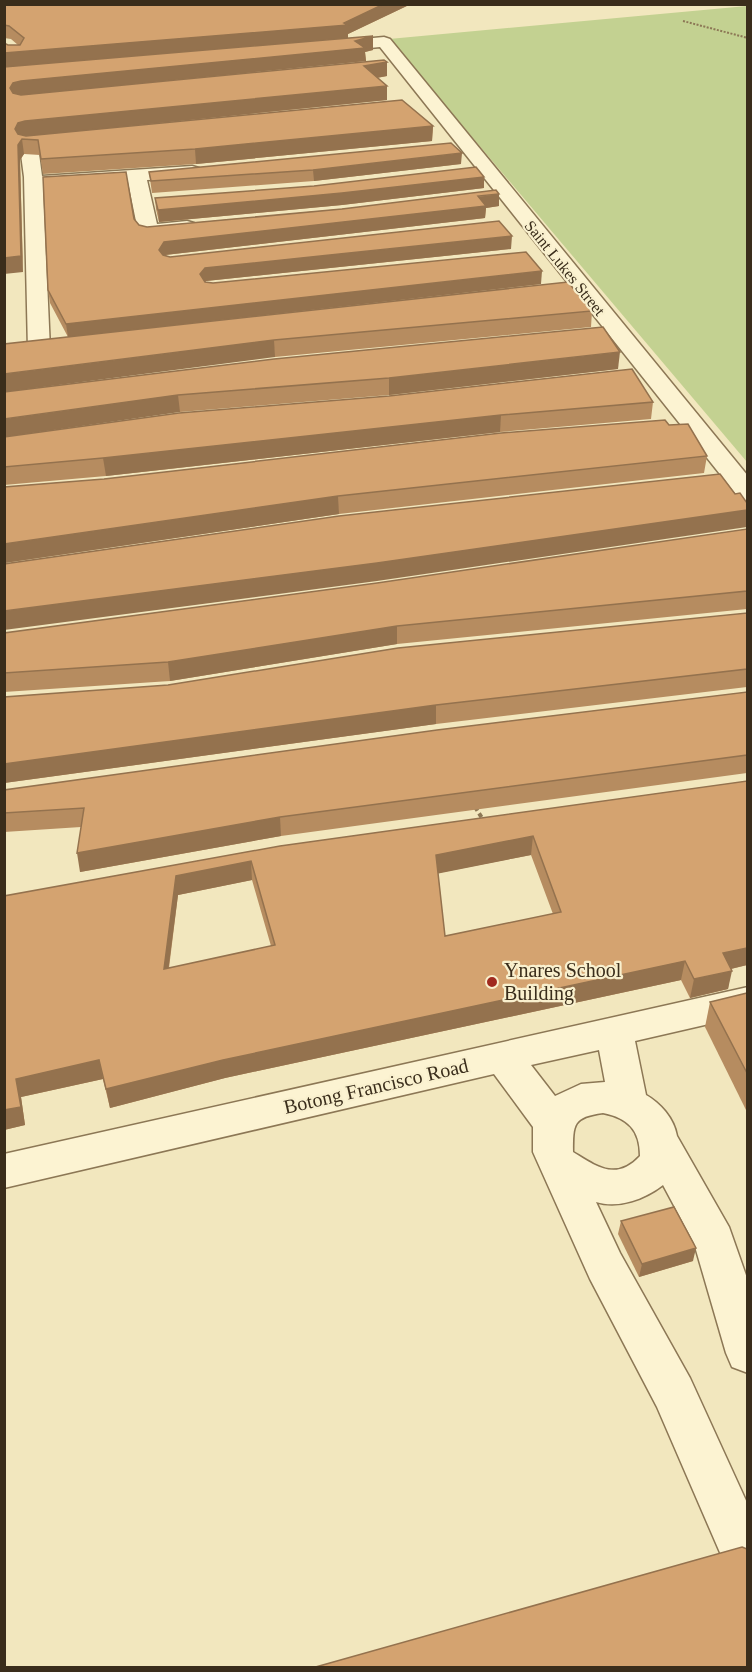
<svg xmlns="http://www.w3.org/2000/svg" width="752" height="1672" font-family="'Times New Roman',serif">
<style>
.green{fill:#c3d191}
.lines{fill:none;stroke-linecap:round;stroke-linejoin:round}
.minor-casing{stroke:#8c7755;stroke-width:3}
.path-far1{stroke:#8c7755;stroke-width:2;stroke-dasharray:2 1.5;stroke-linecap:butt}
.path{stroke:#8c7755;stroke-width:4;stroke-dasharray:4.5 3;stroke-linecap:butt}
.minor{fill:#fcf3d2;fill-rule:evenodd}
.wall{fill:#b68c60;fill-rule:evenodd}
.shaded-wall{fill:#94724e}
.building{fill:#d4a370;stroke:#94724e;stroke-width:1.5;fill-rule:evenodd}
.poi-dot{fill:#a02a1f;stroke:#f9f0ce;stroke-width:2}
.labels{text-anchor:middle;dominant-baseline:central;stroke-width:4.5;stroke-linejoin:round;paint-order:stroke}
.far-street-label{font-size:16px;fill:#3a2d1b;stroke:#f9f0ce}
.poi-label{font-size:20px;fill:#3a2d1b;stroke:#f9f0ce;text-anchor:start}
.street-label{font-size:20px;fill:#3a2d1b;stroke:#f9f0ce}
</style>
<rect width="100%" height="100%" fill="#f2e7be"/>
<path class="green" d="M 747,6 L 747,462 L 389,39 Z"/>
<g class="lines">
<g class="minor-casing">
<g id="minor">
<path d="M 384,37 L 390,39 L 748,476 L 748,501 L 739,498 L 380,47 L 329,52 L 321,47 L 329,42 Z"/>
<path d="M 24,104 L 30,105 L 33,109 L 42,176 L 192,166 L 199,168 L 201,172 L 199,176 L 192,178 L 147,180 L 157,224 L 187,221 L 194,223 L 197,227 L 194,231 C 179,235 156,239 141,235 L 138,231 L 128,182 L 43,187 L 50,350 L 47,355 L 39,357 L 31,355 L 28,350 L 24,177 L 15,109 L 18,105 Z"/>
<path d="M 748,987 L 748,1015 L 635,1041 L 646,1095 C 660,1103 674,1118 677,1136 L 729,1227 L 748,1281 L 748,1373 L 732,1367 L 726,1353 L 694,1243 L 663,1185 C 645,1199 619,1209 596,1202 L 620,1253 L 690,1378 L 748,1505 L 748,1585 L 731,1578 L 657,1407 L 590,1279 L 533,1152 L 533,1127 L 494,1074 L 4,1188 L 4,1154 ZM 599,1050 L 605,1082 L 581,1084 L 555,1096 L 531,1065 ZM 603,1113 C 628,1118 640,1130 640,1156 C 616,1182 596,1166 573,1152 C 573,1124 573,1117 603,1113 Z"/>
</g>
</g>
<path class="path-far1" d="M 683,21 L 748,38"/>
<path class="path" d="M 475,807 L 484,821"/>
<use href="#minor" class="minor"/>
</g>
<g class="wall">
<path d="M 4,4 L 411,4 L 348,34 L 348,38 L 18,66 L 373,50 L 365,52 L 366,61 L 21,95 L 387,62 L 387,76 L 377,78 L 387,100 L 101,129 L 433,126 L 432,141 L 196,164 L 43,174 L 40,155 L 24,154 L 20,160 L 23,272 L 8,45 L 18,45 L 11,39 L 4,38 Z"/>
<path d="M 461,164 L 314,181 L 152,193 L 149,172 Z"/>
<path d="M 484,177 L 484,188 L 342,205 L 159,222 L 156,209 L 155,198 Z"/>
<path d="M 499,194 L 499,206 L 486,208 L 485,218 L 165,255 L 170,257 L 511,249 L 206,281 L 205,282 L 213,283 L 541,284 L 68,337 L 50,303 L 48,290 L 134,219 L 139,225 L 147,227 Z"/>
<path d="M 592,311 L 591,327 L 275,357 L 4,344 Z"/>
<path d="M 618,369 L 389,395 L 180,412 L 4,392 Z"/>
<path d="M 653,402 L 651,419 L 500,432 L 106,476 L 4,485 L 4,437 Z"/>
<path d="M 669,425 L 707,456 L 704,473 L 339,514 L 4,563 L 4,487 L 104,479 Z"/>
<path d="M 747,529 L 747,609 L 397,644 L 170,681 L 4,692 L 4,633 L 377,583 Z"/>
<path d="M 747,613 L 747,687 L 436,724 L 4,783 L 4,697 L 168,685 Z"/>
<path d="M 747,692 L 747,773 L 281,836 L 80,872 L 81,827 L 4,832 L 4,790 Z"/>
<path d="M 747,781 L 747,965 L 731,969 L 728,989 L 690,998 L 681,980 L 225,1078 L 110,1108 L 103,1079 L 21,1097 L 25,1125 L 4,1130 L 4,896 ZM 531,855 L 553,914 L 445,936 L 438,873 ZM 252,880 L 271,946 L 169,968 L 178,895 Z"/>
<path d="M 747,993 L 747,1112 L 705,1027 L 710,1002 Z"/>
<path d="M 621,1221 L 693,1261 L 639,1277 L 618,1234 Z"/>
</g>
<g class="shaded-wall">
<path d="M 384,4 L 411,4 L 348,34 L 348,38 L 4,67 L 4,53 L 344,23 Z"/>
<path d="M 373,36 L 373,50 L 365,52 L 366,61 L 23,95 L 12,102 L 10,88 L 13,83 L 21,81 L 355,41 Z"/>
<path d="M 387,62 L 387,76 L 364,80 L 364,66 Z"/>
<path d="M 387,86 L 387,100 L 28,136 L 20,138 L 15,129 L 18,123 L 25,121 Z"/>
<path d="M 433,126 L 432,141 L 196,164 L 195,149 Z"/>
<path d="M 22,139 L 24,154 L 20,160 L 23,272 L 4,274 L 4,258 L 18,145 Z"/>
<path d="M 462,153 L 461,164 L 314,181 L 313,170 Z"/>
<path d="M 484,177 L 484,188 L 342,205 L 159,222 L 158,210 Z"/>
<path d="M 499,194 L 499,206 L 486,208 L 485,218 L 165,255 L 160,262 L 159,250 L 164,242 Z"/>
<path d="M 512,236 L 511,249 L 206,281 L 201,287 L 200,274 L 205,268 Z"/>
<path d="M 542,271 L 541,284 L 68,337 L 66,324 Z"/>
<path d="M 274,340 L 275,357 L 4,392 L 4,374 Z"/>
<path d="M 620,352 L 618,369 L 389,395 L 389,378 Z"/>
<path d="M 178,395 L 180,412 L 4,437 L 4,419 Z"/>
<path d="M 501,415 L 500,432 L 106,476 L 103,458 Z"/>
<path d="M 338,496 L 339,514 L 4,563 L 4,544 Z"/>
<path d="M 747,510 L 747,527 L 377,581 L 4,630 L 4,611 Z"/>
<path d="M 397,626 L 397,644 L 170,681 L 168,662 Z"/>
<path d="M 436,705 L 436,724 L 4,783 L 4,764 Z"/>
<path d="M 280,817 L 281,836 L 80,872 L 77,853 Z"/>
<path d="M 533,836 L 531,855 L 436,874 L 436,855 Z"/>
<path d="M 251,861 L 252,880 L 178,895 L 166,987 L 164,969 L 176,876 Z"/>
<path d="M 747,948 L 747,965 L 718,972 L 723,953 Z"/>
<path d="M 685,961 L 681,980 L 225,1078 L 110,1108 L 106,1089 L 223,1060 Z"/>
<path d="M 732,971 L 728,989 L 690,998 L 694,979 Z"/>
<path d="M 99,1060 L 103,1079 L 21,1097 L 25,1125 L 4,1130 L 4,1110 L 16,1079 Z"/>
<path d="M 696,1248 L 693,1261 L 639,1277 L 642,1264 Z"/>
</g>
<g class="building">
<path d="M 4,4 L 384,4 L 344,23 L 348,25 L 4,53 L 4,43 L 8,45 L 20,45 L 24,38 L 9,26 L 4,25 Z"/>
<path d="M 373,36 L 355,41 L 365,48 L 21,81 L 13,83 L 10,88 L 13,93 L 21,95 L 384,60 L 387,62 L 364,66 L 387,86 L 25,121 L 18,123 L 15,129 L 18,134 L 26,136 L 402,100 L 433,126 L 195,149 L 41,159 L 38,140 L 22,139 L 18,145 L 21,256 L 4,258 L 4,67 Z"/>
<path d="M 451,143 L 462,153 L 313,170 L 151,181 L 149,172 Z"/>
<path d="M 476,167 L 484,177 L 342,193 L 158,210 L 155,198 L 314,186 Z"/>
<path d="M 126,172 L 134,219 L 139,225 L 147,227 L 342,209 L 496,190 L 499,194 L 478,196 L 486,206 L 164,242 L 159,250 L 163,255 L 170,257 L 499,221 L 512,236 L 205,268 L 200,274 L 205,282 L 213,283 L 526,252 L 542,271 L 66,324 L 48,290 L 43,177 Z"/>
<path d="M 568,282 L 592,311 L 274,340 L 4,374 L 4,344 Z"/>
<path d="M 603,327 L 620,352 L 389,378 L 178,395 L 4,419 L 4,392 L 274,359 Z"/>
<path d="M 632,369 L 653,402 L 501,415 L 103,458 L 4,467 L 4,437 L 179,413 L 389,396 Z"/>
<path d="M 665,420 L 669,425 L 688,424 L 707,456 L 338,496 L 4,544 L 4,487 L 104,479 L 501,433 Z"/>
<path d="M 720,474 L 735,494 L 740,493 L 747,503 L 747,510 L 377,563 L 4,611 L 4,564 L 339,516 Z"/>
<path d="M 747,529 L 747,591 L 397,626 L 168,662 L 4,673 L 4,633 L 377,583 Z"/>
<path d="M 747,613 L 747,669 L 436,705 L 4,764 L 4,697 L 168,685 L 398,648 Z"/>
<path d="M 747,692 L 747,755 L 280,817 L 77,853 L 84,808 L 4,813 L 4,790 L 437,730 Z"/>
<path d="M 747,781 L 747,948 L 723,953 L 732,971 L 694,979 L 685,961 L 223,1060 L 106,1089 L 99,1060 L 16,1079 L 21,1107 L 4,1110 L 4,896 L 280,846 ZM 533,836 L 561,912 L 445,936 L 436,855 ZM 251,861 L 275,945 L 164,969 L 176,876 Z"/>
<path d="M 747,993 L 747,1073 L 710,1002 Z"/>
<path d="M 674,1207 L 696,1248 L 642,1264 L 621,1221 Z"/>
<path d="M 742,1547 L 747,1549 L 747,1668 L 312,1668 Z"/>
</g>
<circle class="poi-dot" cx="492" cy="982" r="6"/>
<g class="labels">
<g class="far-street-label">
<text transform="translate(565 268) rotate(51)">Saint Lukes Street</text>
</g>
<g class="poi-label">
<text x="504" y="970">Ynares School<tspan x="504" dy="23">Building</tspan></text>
</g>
<g class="street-label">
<text transform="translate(376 1086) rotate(-13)">Botong Francisco Road</text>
</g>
</g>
<rect width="752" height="1672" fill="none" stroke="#3a2d1b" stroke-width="12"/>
</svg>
